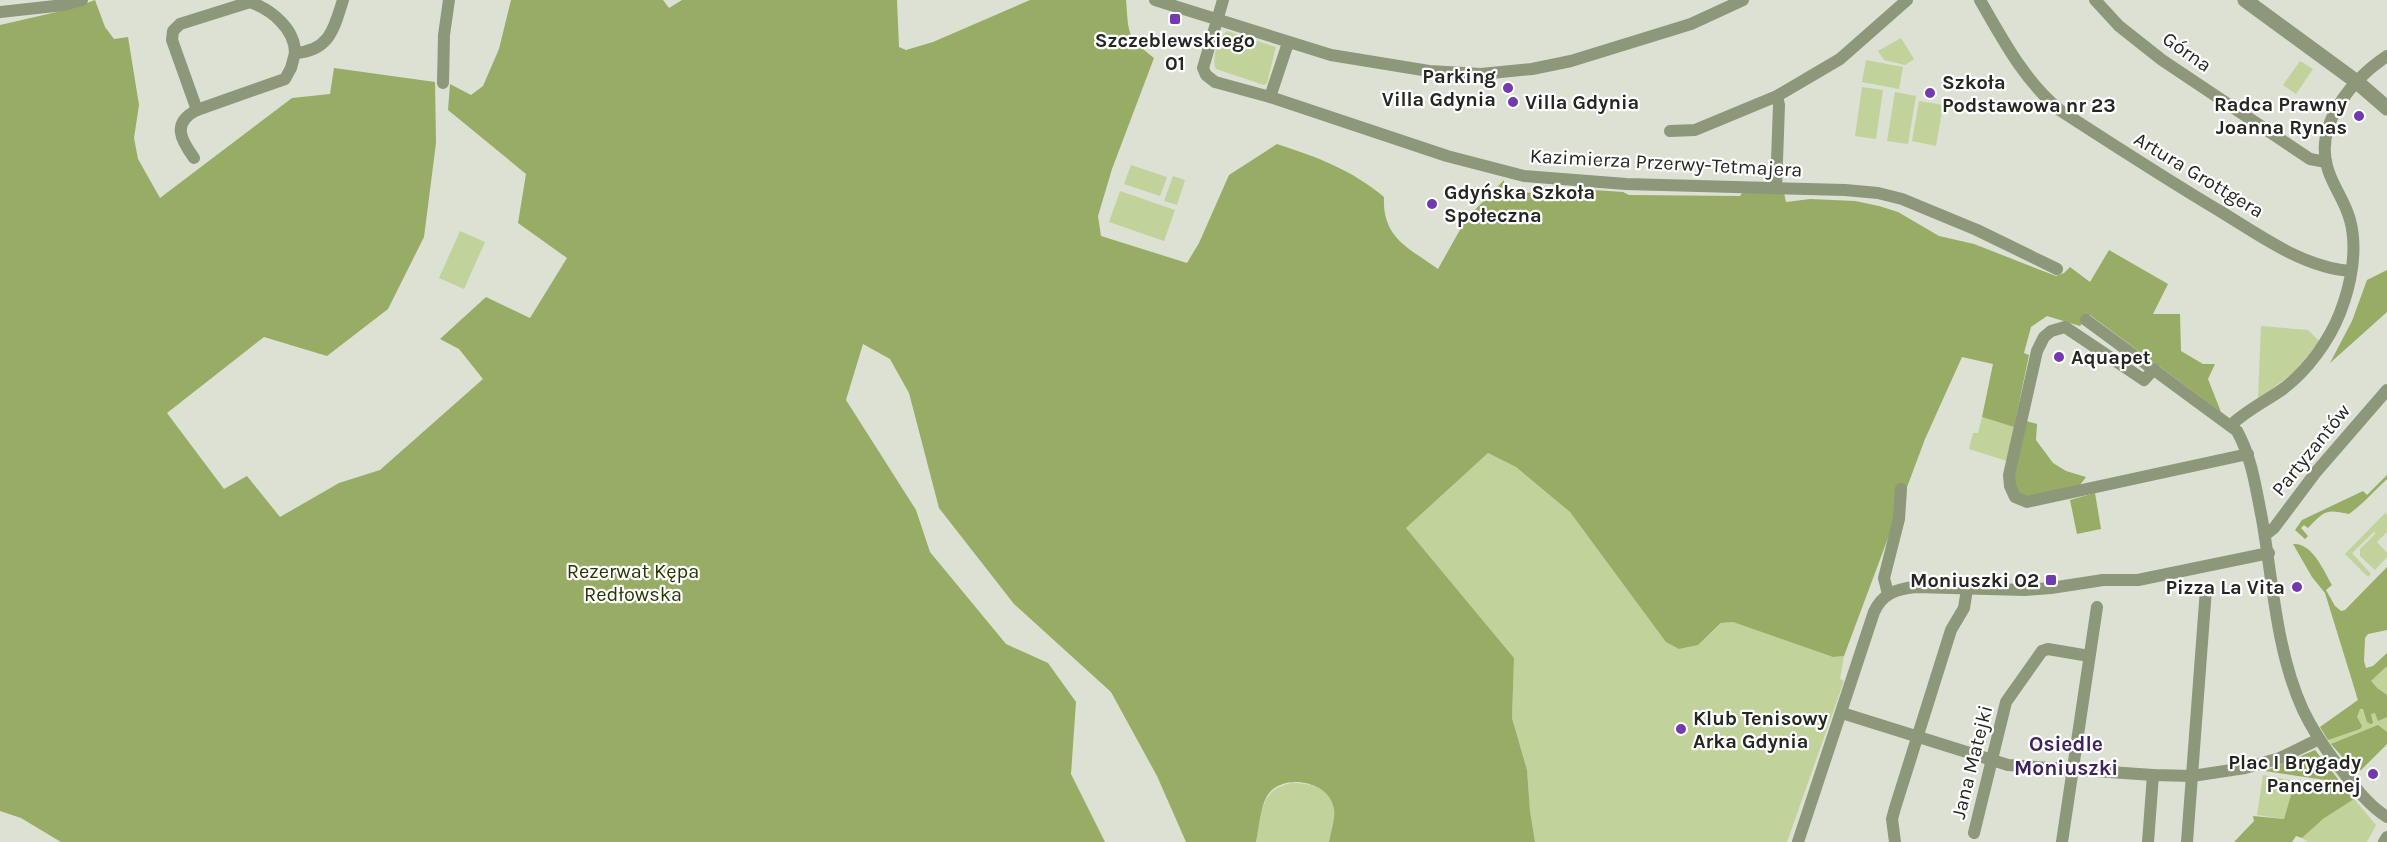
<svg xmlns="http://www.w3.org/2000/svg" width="2387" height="842" font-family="Karla,sans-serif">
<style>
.green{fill:#c1d29b}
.forest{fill:#97ac64}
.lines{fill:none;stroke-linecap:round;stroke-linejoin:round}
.minor{stroke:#8d9779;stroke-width:12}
.tertiary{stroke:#8d9779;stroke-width:15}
.poi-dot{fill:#7339af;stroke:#fff;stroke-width:2}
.labels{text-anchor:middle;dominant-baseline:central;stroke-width:4.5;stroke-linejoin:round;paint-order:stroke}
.poi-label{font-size:20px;font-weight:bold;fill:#242621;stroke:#fff;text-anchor:end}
.street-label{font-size:20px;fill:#242621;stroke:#fff}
.park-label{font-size:20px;fill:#293500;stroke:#fff}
.neighbourhood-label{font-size:21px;font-weight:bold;fill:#3d225b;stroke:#fff}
</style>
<rect width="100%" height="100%" fill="#dce1d3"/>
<g class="green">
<path d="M 1227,31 L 1276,47 L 1267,83 L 1264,85 L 1216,69 C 1211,60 1218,37 1227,31 Z"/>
<path d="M 1901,38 L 1914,59 L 1905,65 L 1884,60 L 1878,51 Z"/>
<path d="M 1866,60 L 1903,67 L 1899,89 L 1862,82 Z"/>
<path d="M 2300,61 L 2313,69 L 2296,94 L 2283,85 Z"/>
<path d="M 1862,87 L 1883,90 L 1876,139 L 1855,136 Z"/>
<path d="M 1895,92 L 1916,96 L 1908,144 L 1887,141 Z"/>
<path d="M 1919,101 L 1943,105 L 1936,146 L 1912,141 Z"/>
<path d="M 1131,165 L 1167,177 L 1160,196 L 1124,184 Z"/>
<path d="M 1173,176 L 1185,180 L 1177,205 L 1164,201 Z"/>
<path d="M 1120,191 L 1175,210 L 1164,241 L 1109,222 Z"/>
<path d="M 460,231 L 485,242 L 464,289 L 439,278 Z"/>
<path d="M 2261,326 L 2308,330 L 2319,341 L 2295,372 L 2258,399 Z"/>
<path d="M 1982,417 L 2014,427 L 2007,461 L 1969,449 L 1973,433 L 1978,433 Z"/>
<path d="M 1488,453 L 1516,467 L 1570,512 L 1666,641 L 1679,649 L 1698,645 L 1722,623 L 1733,622 L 1833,657 L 1844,656 L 1840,679 L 1844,681 L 1787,842 L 1535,842 L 1530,811 L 1527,770 L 1512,718 L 1514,658 L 1406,528 Z"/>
<path d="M 2385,513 L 2387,515 L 2387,532 L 2377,542 L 2387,553 L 2387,557 L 2375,570 L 2360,556 L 2360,549 L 2375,534 L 2375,531 L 2352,553 L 2371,574 L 2368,577 L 2345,554 Z"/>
<path d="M 2387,666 L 2387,744 L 2361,770 L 2354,770 L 2331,744 L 2320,727 L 2358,701 L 2356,695 Z"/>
<path d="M 2263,775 L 2295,781 L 2284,819 L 2257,815 Z"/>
<path d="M 1292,783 C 1311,783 1335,789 1335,813 C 1335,822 1331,833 1329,842 L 1256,842 C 1262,814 1259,789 1292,783 Z"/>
<path d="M 2354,799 L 2376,825 L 2367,842 L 2308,842 L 2302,838 L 2323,819 Z"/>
</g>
<g class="forest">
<path d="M 95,0 L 105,27 L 114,39 L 128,37 L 139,105 L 134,138 L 138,159 L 160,198 L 292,98 L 330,94 L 334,68 L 435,82 L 436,143 L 424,237 L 388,309 L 327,356 L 264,337 L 167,413 L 224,489 L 247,476 L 280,517 L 339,483 L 380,470 L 483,379 L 459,349 L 440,339 L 486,297 L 530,318 L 567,258 L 518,223 L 526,174 L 448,110 L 450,84 L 471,95 L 483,86 L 499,49 L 511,0 L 663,0 L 669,8 L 682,0 L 897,0 L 899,47 L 906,50 L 933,42 L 1030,0 L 1126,0 C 1129,36 1126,35 1154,58 L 1112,169 L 1098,216 L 1101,236 L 1187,263 L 1199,243 L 1229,175 L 1277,144 C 1317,157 1352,170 1384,197 C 1382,238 1409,248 1438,269 L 1466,219 L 1504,180 L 1504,189 L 1531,193 L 1535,186 L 1623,192 L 1629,195 L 1740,196 L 1742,193 L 1784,193 L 1786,202 L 1810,199 L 1855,201 L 1879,206 L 1898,212 L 1939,236 L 1974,244 L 2056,276 L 2064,273 L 2070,267 L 2090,282 L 2109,250 L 2168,284 L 2153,314 L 2180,314 L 2181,351 L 2203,364 L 2215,364 L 2208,379 L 2221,412 L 2090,315 L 2080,326 L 2047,316 L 2031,327 L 2024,353 L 2029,355 L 2014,427 L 1982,417 L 1993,364 L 1962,357 L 1925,439 L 1844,656 L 1833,657 L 1733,622 L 1721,623 L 1698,645 L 1679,649 L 1666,642 L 1570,512 L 1516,467 L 1488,453 L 1406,528 L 1514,658 L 1512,718 L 1527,770 L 1530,811 L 1535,842 L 1329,842 C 1331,830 1337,816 1333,805 C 1326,780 1281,773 1267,796 C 1260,808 1259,828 1256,842 L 1186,842 L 1157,776 L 1111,692 L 1014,604 L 939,508 L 909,393 L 890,359 L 863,344 L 846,400 L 916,510 L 930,552 L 1006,644 L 1048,663 L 1076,702 L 1071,774 L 1105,842 L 61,842 L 21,818 L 0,811 L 0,25 L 74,8 Z"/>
<path d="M 2387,270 L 2387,312 L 2330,363 L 2352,321 L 2367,280 Z"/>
<path d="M 2023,420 L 2037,424 L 2036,440 L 2053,463 L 2066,471 L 2086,477 L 2080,485 L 2033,497 L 2021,495 L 2011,481 Z"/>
<path d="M 2387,475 L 2387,479 C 2374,491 2364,503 2349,514 C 2325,509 2325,511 2308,528 L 2304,525 L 2301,528 L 2308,536 L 2305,539 L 2295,530 L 2302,520 L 2363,491 L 2367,495 Z"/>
<path d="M 2095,493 L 2101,529 L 2077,534 L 2070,500 Z"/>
<path d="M 2293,544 C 2312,542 2324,571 2332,585 L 2326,590 L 2335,606 L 2341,611 L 2345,610 L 2387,567 L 2387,630 L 2368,634 L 2365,638 L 2364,661 L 2366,668 L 2373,666 L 2387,653 L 2387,666 L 2371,681 L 2377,688 L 2387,695 L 2387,717 L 2378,721 L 2375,713 L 2371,714 L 2373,723 L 2371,724 L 2367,722 L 2363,709 L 2360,709 L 2357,717 L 2362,726 L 2360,729 L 2328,740 L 2320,727 L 2358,700 L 2325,593 L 2312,577 Z"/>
<path d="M 2378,725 L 2387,732 L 2387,744 L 2361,770 L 2354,770 L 2331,744 Z"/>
<path d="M 2315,750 L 2338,779 L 2338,782 L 2265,771 Z"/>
<path d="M 2295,781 L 2343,787 L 2354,799 L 2323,819 L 2302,838 L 2296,836 L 2292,842 L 2234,842 L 2254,821 L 2253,816 L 2284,819 Z"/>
</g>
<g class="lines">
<g class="minor">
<path d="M 1155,0 L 1331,55 L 1429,71 L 1481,74 L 1532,69 L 1571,61 L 1691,24 L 1743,0"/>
<path d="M 1223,0 L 1203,68 L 1206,75 L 1215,82 L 1270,97 L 1447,156 L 1524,176 L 1626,184 L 1845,190 L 1878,193 L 1902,199 L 1977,230 L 2057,269"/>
<path d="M 1980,0 C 2003,40 2025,82 2061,111 C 2115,146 2169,181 2223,213 C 2262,237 2305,268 2351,271"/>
<path d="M 2095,0 L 2119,26 L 2162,60 L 2310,159 L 2326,162"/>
<path d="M 0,12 L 64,5 L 82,0"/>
<path d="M 443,83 L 444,35 L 449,0"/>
<path d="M 1270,97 L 1288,43"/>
<path d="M 197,110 L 172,40 L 173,31 L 180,24 L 250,2 C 272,10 295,29 295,53"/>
<path d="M 1670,131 L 1695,130 L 1777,96 L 1840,59 L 1907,0"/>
<path d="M 194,158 C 181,140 171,123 197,110 L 285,79 L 291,68 L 295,53 C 330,51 334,28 343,0"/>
<path d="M 1776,188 L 1779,105 L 1777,96"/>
<path d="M 2086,320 L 2237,431 C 2252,458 2256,489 2262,519 C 2273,582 2276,651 2303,710 C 2313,731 2326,750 2340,768 C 2354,786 2368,805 2387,817"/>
<path d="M 2154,369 L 2144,380 L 2065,327 L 2051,331 L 2044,337 L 2037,351 L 2009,475 L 2010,486 L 2015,497 L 2027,502 L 2248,454"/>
<path d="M 2231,425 C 2247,410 2266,401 2283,389 C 2307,371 2329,341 2340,313 C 2351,285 2358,249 2350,220 C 2345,200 2331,184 2327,166 C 2315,122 2354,78 2387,56"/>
<path d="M 2265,535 L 2274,528 L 2316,472 L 2387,390"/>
<path d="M 1888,594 L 1884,578 L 1899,519 L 1901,489"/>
<path d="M 1842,713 L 2008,765 L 2153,775 L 2192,776 L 2245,768 L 2280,758 L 2319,739"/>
<path d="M 1974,833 L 2006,702 L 2042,651 L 2048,649 L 2089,656"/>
<path d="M 1798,842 L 1874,612 C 1882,594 1896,589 1915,587 L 2025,590 L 2051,588 L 2103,580 L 2138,580 L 2269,553"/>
<path d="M 1895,842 L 1892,819 L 1895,808 L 1951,630 L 1964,608 L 1967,589"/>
<path d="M 2062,842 L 2097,607"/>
<path d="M 2148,842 L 2153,775"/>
<path d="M 2187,842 L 2206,589"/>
<path d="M 2384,842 L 2387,837"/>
</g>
<path class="tertiary" d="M 2245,0 L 2357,82 L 2387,108"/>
</g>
<g class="poi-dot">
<rect x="1169" y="13" width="12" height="12" rx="3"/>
<circle cx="1508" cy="88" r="6"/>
<circle cx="1930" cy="93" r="6"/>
<circle cx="1513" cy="102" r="6"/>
<circle cx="2359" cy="116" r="6"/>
<circle cx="1432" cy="204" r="6"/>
<circle cx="2059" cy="357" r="6"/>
<rect x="2045" y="574" width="12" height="12" rx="3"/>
<circle cx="2297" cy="587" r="6"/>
<circle cx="1681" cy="729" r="6"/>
<circle cx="2373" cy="774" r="6"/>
</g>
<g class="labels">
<g class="poi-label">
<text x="1175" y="40" text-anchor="middle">Szczeblewskiego<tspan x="1175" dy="23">01</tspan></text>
<text x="1496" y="76">Parking<tspan x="1496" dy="23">Villa Gdynia</tspan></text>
<text x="1942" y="82" text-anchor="start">Szkoła<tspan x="1942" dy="23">Podstawowa nr 23</tspan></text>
<text x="1525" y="102" text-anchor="start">Villa Gdynia</text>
<text x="2347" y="104">Radca Prawny<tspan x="2347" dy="23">Joanna Rynas</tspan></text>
<text x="1444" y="192" text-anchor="start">Gdyńska Szkoła<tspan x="1444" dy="23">Społeczna</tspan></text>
<text x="2071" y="357" text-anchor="start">Aquapet</text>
<text x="2039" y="580">Moniuszki 02</text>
<text x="2285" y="587">Pizza La Vita</text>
<text x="1693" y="718" text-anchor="start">Klub Tenisowy<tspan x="1693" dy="23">Arka Gdynia</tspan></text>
<text x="2361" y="762">Plac I Brygady<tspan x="2361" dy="23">Pancernej</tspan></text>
</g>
<g class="street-label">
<text transform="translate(2187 52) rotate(35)">Górna</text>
<text transform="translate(1666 163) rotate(3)">Kazimierza Przerwy-Tetmajera</text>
<text transform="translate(2199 175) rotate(31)">Artura Grottgera</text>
<text transform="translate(2311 450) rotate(-51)">Partyzantów</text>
<text transform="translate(1972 762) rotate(-76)">Jana Matejki</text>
</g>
<g class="park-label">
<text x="633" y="571">Rezerwat Kępa<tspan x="633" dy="23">Redłowska</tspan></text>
</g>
<g class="neighbourhood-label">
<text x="2066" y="744">Osiedle<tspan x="2066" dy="24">Moniuszki</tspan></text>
</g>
</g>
</svg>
